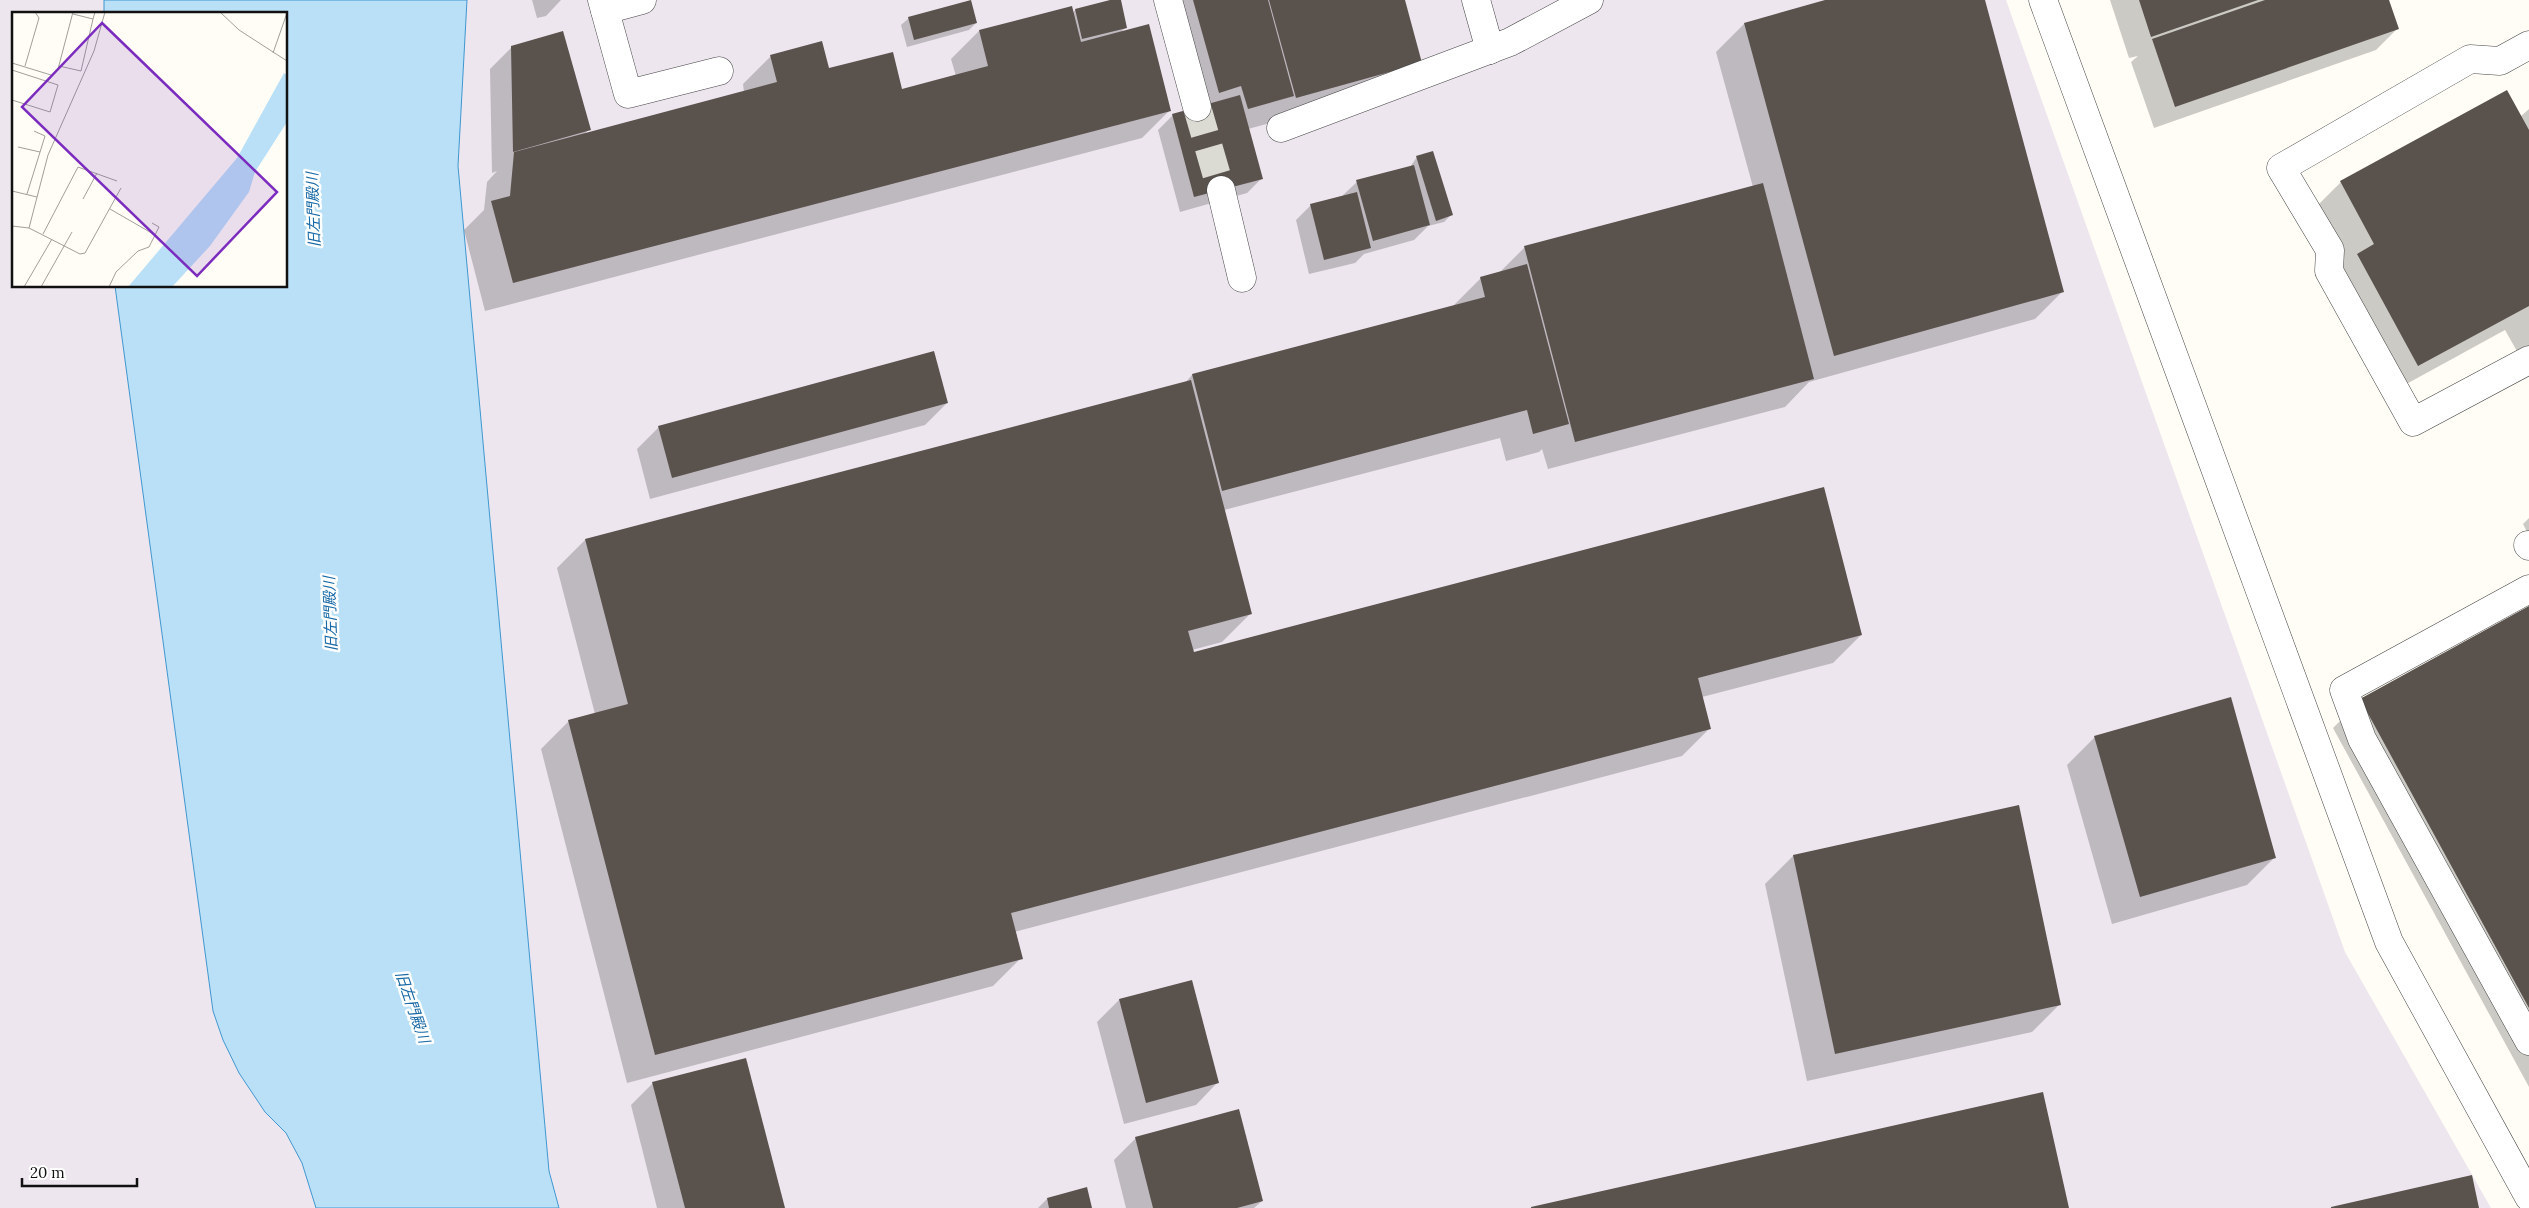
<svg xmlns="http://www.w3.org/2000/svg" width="2529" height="1208" font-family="Lora,'Noto Sans JP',serif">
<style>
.industrial{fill:#eee6ef}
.water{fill:#b9e0f7;stroke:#3f96cf}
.shadow{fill:#0003}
.building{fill:#5a524d}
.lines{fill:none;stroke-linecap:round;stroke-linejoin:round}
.minor-tunnel{stroke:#dbdad3;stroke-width:28;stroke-dasharray:28 14;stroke-linecap:butt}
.minor-casing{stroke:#444;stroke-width:29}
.minor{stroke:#fff;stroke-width:28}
.labels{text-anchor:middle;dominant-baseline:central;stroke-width:5;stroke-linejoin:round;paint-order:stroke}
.water-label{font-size:15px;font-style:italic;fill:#1768a6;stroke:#fff}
.inset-road{fill:none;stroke:#a09f9a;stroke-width:1}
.view{fill:#7b2cbf;fill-opacity:0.15;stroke:#7b2cbf;stroke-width:2.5}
.inset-edge{fill:none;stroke:#111;stroke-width:2.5}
</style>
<rect width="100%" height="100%" fill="#fffdf5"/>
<g class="industrial">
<path d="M 0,0 L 104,0 L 104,14 L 14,14 L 14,286 L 115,286 L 213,1011 L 223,1040 L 239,1073 L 265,1112 L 286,1133 L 302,1163 L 316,1208 L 0,1208 Z"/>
<path d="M 467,0 L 2006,0 L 2345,952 L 2491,1208 L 559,1208 L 549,1172 L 458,165 Z"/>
</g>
<path class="water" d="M 104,0 L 467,0 L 458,166 L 549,1171 L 559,1208 L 316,1208 L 302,1163 L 286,1133 L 265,1112 L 239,1073 L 223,1040 L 213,1011 L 115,286 L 286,286 L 286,14 L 104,14 Z"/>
<g class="shadow">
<path d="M 532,0 L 561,0 L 546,16 L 537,18 Z"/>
<path d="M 1119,0 L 1126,27 L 1120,33 L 1170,110 L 1142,138 L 485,311 L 464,230 L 484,210 L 487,182 L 497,171 L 492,173 L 490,69 L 512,47 L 589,129 L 584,135 L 744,92 L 743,84 L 771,56 L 901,90 L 956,76 L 951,59 L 979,31 L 1073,13 L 1075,10 Z"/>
<path d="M 1158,0 L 1403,0 L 1420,62 L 1392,90 L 1248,129 L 1262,178 L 1247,193 L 1180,212 L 1158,130 L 1173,115 L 1189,111 Z"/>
<path d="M 1829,0 L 1983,0 L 2063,291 L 2035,319 L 1809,382 L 1785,407 L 1548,469 L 1542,449 L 1539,452 L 1506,461 L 1500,438 L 1224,510 L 1250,614 L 1222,642 L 1192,650 L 1193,654 L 1861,635 L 1833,663 L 1702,697 L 1710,728 L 1682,756 L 1014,932 L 1021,958 L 993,986 L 627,1083 L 541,749 L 569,721 L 595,714 L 557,568 L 585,540 L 1185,383 L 1192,375 L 1452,307 L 1481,278 L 1499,273 L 1525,247 L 1753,187 L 1716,52 L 1744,24 Z"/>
<path d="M 2110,0 L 2388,0 L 2398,28 L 2376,50 L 2154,128 L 2131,62 L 2138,56 L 2129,58 Z"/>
<path d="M 909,18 L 976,23 L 969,30 L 907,47 L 901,25 Z"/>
<path d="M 2529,109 L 2529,347 L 2518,353 L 2505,330 L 2390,393 L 2329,283 L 2344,268 L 2313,210 L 2341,182 L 2520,117 Z"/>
<path d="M 1417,157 L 1451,215 L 1444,222 L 1428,226 L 1414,240 L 1364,254 L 1355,263 L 1309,274 L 1296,220 L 1311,205 L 1342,196 L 1357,182 L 1410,167 Z"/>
<path d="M 947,403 L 925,425 L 650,499 L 637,449 L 659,427 Z"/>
<path d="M 2529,518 L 2529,536 L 2523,524 Z"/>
<path d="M 2529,608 L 2529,1087 L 2333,728 L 2361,700 Z"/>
<path d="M 2095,737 L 2275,857 L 2247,885 L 2112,924 L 2067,765 Z"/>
<path d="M 1793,856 L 2060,1004 L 2032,1032 L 1807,1081 L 1765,884 Z"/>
<path d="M 1191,981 L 1217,1083 L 1196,1105 L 1124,1124 L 1097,1022 L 1119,1000 Z"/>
<path d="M 653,1083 L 783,1208 L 657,1208 L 631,1105 Z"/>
<path d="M 1136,1138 L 1262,1201 L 1254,1208 L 1126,1208 L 1114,1160 Z"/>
<path d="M 1047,1199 L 1091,1208 L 1038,1208 Z"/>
</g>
<g class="building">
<path d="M 971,0 L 977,23 L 914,40 L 908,17 Z"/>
<path d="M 1110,0 L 1121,0 L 1127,28 L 1082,39 L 1075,9 Z"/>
<path d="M 1193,0 L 1268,0 L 1294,96 L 1248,109 L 1241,86 L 1219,93 Z"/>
<path d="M 1269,0 L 1405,0 L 1422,63 L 1296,98 Z"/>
<path d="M 1825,0 L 1985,0 L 2064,292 L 1834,356 L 1744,23 Z"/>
<path d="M 2139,0 L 2258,0 L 2151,37 Z"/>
<path d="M 2265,0 L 2389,0 L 2399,29 L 2175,107 L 2152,39 Z"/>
<path d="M 1072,6 L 1081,42 L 1149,24 L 1171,111 L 513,283 L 491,201 L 510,196 L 514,152 L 777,82 L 770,55 L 822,41 L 829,68 L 893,52 L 902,89 L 988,66 L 979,30 Z"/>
<path d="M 563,31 L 591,130 L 513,152 L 511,46 Z"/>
<path d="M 2507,90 L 2529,130 L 2529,306 L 2418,366 L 2357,254 L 2374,244 L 2340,181 Z"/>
<path d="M 1240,95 L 1263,179 L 1194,197 L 1172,114 Z"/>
<path d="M 1433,151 L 1453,215 L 1436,221 L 1416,156 Z"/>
<path d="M 1414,165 L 1430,225 L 1373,241 L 1356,180 Z"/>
<path d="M 1763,183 L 1814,379 L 1575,442 L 1524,246 Z"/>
<path d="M 1357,192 L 1371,248 L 1324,260 L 1310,204 Z"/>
<path d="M 1527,264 L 1569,424 L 1533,434 L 1527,410 L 1222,491 L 1192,374 L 1485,297 L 1480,277 Z"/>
<path d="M 934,351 L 948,403 L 672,478 L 658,426 Z"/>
<path d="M 1191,380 L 1252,614 L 1188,631 L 1194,652 L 1824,487 L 1862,635 L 1698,678 L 1711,729 L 1011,913 L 1023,959 L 655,1055 L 568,720 L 628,704 L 585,539 Z"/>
<path d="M 2529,606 L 2529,1008 L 2360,699 Z"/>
<path d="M 2231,697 L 2276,858 L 2140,897 L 2094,736 Z"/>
<path d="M 2019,805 L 2061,1005 L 1835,1054 L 1793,855 Z"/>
<path d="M 1192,980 L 1219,1083 L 1146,1103 L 1119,999 Z"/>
<path d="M 746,1058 L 785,1208 L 685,1208 L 652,1082 Z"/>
<path d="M 2043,1092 L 2069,1208 L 1531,1208 L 1531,1207 Z"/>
<path d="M 1239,1109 L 1263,1201 L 1237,1208 L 1153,1208 L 1135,1137 Z"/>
<path d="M 2472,1175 L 2479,1208 L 2331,1208 L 2331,1207 Z"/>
<path d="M 1087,1187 L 1092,1208 L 1049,1208 L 1047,1198 Z"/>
</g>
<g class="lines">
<path class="minor-tunnel" d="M 1197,107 L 1221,190"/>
<g class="minor-casing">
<g id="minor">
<path d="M 602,0 L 628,94 L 719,71"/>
<path d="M 1168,0 L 1197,107"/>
<path d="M 1476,0 L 1490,50"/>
<path d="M 2043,0 L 2389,942 L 2529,1197"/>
<path d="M 605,10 L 642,0"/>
<path d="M 2529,45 L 2500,61 L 2470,59 L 2281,168 L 2330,250 L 2329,271 L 2413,422 L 2529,360"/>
<path d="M 1281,128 L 1510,42 L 1589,0"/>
<path d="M 1221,190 L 1242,278"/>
<path d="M 2528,545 L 2529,546"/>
<path d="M 2529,589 L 2344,690 L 2362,739 L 2529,1041"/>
</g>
</g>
<use href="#minor" class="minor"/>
</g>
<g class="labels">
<g class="water-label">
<text transform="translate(313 210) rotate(-92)">旧左門殿川</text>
<text transform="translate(330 614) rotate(-92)">旧左門殿川</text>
<text transform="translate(413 1007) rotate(71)">旧左門殿川</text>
</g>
</g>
<g transform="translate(12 12)">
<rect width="275" height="275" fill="#fffdf5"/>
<path d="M 272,61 L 275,63 L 275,110 L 243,160 L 237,180 L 198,234 L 160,275 L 116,275 L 225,146 Z" fill="#b9e0f7"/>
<path class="inset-road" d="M 208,0 L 227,18 L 275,49M 61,2 L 81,7 L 83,0M 261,41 L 275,1M 0,51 L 39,63M 13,54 L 27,6 L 23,0M 47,54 L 69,59 L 81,7M 46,57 L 61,0M 0,58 L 46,73 L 38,100 L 0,88M 6,135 L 28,140M 0,179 L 25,185M 15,182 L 33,124 L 22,119M 71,187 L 85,161M 98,197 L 143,223M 0,214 L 17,216 L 68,242 L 73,241 L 109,176M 17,216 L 36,143 L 82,39 L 93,0M 31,222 L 66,155 L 105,169M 12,275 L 40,227M 29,275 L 60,220M 97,275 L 104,260 L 126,239 L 137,235 L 147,215 L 140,211"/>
<path class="view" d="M 90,11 L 265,180 L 185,264 L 10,95 Z"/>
<rect width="275" height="275" class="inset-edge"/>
</g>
<path d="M22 1178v8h115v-8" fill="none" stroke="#111111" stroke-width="2.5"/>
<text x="30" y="1178" font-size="15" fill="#111111" stroke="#ffffff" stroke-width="4" paint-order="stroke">20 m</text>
</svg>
